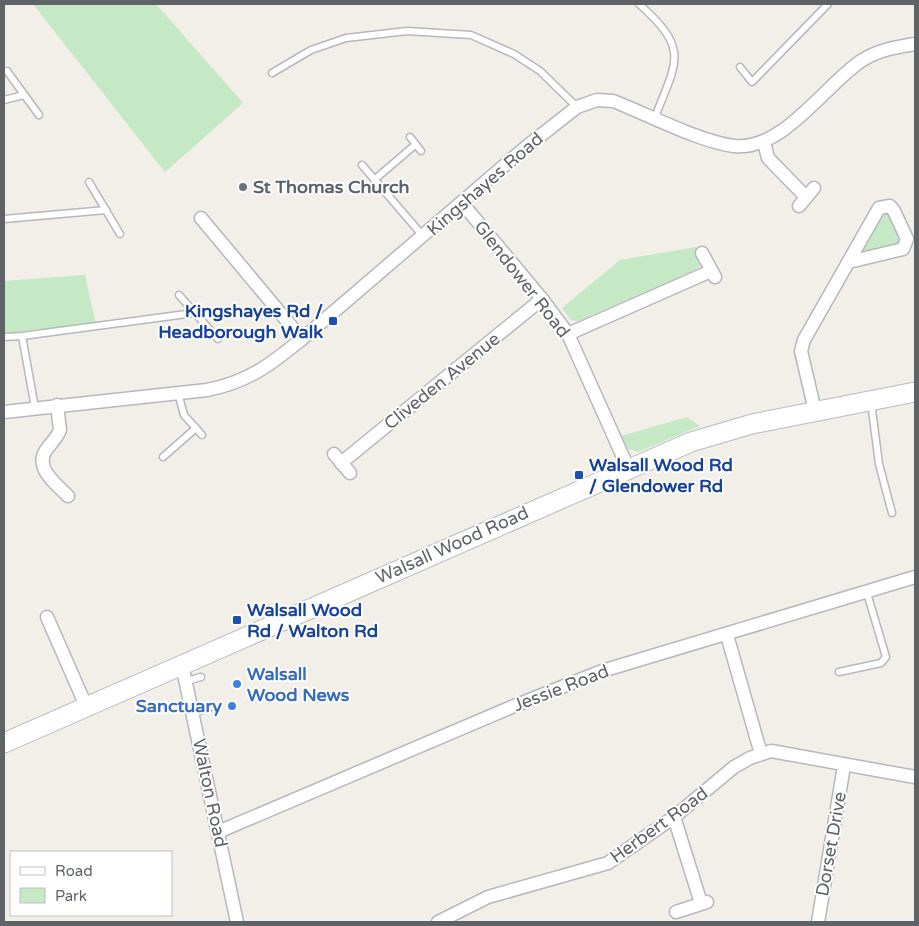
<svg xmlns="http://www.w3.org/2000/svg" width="919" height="926" font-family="'Varela Round',sans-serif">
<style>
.green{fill:#c5e8c5}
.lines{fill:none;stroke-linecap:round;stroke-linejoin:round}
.lane-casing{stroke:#b5b8bc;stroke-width:9}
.street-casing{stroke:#b5b8bc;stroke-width:15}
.secondary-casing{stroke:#b6babf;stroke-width:21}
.lane{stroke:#fff;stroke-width:6}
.street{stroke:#fff;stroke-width:12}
.secondary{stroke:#fff;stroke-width:19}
.worship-dot{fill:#6b7280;stroke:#fff;stroke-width:2}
.transit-dot{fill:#1a4fb4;stroke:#fff;stroke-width:2}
.shop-dot{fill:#3f7fe0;stroke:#fff;stroke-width:2}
.labels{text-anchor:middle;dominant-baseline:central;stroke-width:4;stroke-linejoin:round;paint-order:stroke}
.street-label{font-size:18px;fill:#5f6368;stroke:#fff}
.worship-label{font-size:18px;font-weight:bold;fill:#5b616d;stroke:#fff;text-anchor:start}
.transit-label{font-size:18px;font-weight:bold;fill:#164399;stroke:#fff;text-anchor:start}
.shop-label{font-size:18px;font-weight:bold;fill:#366cbe;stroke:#fff;text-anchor:start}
</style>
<rect width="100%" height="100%" fill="#f1efe8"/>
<g class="green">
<path d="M 33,4 L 156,4 L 243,103 L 165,172 Z"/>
<path d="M 881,211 L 890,213 L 901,237 L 898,246 L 862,255 L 858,253 Z"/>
<path d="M 696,247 L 700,266 L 695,270 L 578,321 L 571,320 L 562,308 L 620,260 Z"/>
<path d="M 85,275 L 96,324 L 4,333 L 4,281 Z"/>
<path d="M 687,417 L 700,426 L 638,452 L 628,449 L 621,436 Z"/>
</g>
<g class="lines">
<g class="lane-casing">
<g id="lane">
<path d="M 639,4 C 690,49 677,61 655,117"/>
<path d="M 740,67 L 752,82 L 828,4"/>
<path d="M 7,71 L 39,115"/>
<path d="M 272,73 L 311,50 L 346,38 L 407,31 L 471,35 L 514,54 L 540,71 L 577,107"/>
<path d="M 4,100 L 24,95"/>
<path d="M 410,137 L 421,151"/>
<path d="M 362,165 L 423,236"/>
<path d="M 374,180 L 415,145"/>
<path d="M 89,182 L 120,234"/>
<path d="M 4,219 L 106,210"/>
<path d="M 179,295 L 218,339"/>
<path d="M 22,336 L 35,408"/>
<path d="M 4,337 L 22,336 L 194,313"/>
<path d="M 178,393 L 184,415 L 202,435"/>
<path d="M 871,402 L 879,464 L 892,513"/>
<path d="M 163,457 L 196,428"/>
<path d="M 839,672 L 881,663 L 886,657 L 867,593"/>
<path d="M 187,681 L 201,677"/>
<path d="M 194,713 L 209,708"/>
</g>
</g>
<g class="street-casing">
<g id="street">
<path d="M 764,142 L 768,158 L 806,197"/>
<path d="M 462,203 L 542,299 L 568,334 L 628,468"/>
<path d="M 799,206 L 814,188"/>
<path d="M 201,218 L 302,339"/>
<path d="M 702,253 L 715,277"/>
<path d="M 568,334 L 711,271"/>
<path d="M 57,405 L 60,430 C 57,438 51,443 46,450 C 34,468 56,484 68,496"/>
<path d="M 815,411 L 801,351 L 804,340 L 879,208 L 890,206 L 894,211 L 907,239 L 903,249 L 849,262"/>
<path d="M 4,412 L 207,390 C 248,382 270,365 302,339 L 526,147 L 577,107 L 597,100 L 613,101 C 647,114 700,142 734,146 C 783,151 824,86 861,61 C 878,50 896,47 915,44"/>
<path d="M 334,454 L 350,473"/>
<path d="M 341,463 L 542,299"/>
<path d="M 47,617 L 86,706"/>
<path d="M 727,635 L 761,754"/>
<path d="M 182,665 L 237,922"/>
<path d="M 674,817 L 701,903"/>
<path d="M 218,832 L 514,706 L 602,671 L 915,577"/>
<path d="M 676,912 L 707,902"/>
<path d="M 438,922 L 488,897 L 608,863 L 674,817 L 734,767 L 750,758 L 771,751 L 915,777"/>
<path d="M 818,922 L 844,766"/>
</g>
</g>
<g class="secondary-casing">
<path id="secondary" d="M 4,743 L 691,442 L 752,424 L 915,392"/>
</g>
<use href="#lane" class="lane"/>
<use href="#street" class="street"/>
<use href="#secondary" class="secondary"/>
</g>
<circle class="worship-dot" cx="243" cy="187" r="5"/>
<g class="transit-dot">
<rect x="328" y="316" width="10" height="10" rx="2.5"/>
<rect x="574" y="470" width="10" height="10" rx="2.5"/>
<rect x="232" y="615" width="10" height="10" rx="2.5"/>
</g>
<g class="shop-dot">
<circle cx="237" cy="684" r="5"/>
<circle cx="232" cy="706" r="5"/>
</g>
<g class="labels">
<g class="street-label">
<text transform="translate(485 184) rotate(-41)">Kingshayes Road</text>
<text transform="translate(522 279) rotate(52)">Glendower Road</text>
<text transform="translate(442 381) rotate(-39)">Cliveden Avenue</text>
<text transform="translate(452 545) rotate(-24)">Walsall Wood Road</text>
<text transform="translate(561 688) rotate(-21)">Jessie Road</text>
<text transform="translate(210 793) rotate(78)">Walton Road</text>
<text transform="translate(659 825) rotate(-36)">Herbert Road</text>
<text transform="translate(831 844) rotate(-80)">Dorset Drive</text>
</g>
<g class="worship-label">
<text x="253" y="187">St Thomas Church</text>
</g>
<g class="transit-label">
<text x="323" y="311" text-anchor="end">Kingshayes Rd /<tspan x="323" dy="21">Headborough Walk</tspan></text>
<text x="589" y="465">Walsall Wood Rd<tspan x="589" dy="21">/ Glendower Rd</tspan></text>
<text x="247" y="610">Walsall Wood<tspan x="247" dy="21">Rd / Walton Rd</tspan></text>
</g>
<g class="shop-label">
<text x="247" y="674">Walsall<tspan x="247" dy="21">Wood News</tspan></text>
<text x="222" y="706" text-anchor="end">Sanctuary</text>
</g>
</g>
<rect width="919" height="926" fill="none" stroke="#5f6368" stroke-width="10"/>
<rect x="10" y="851" width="162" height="65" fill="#ffffff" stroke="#bfc1c3"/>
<rect x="20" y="867" width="25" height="8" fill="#ffffff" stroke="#bfc1c3"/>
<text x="55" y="876" font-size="15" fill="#5f6368">Road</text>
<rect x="20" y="888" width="25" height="15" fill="#c5e8c5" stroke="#bfc1c3"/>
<text x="55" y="901" font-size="15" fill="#5f6368">Park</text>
</svg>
